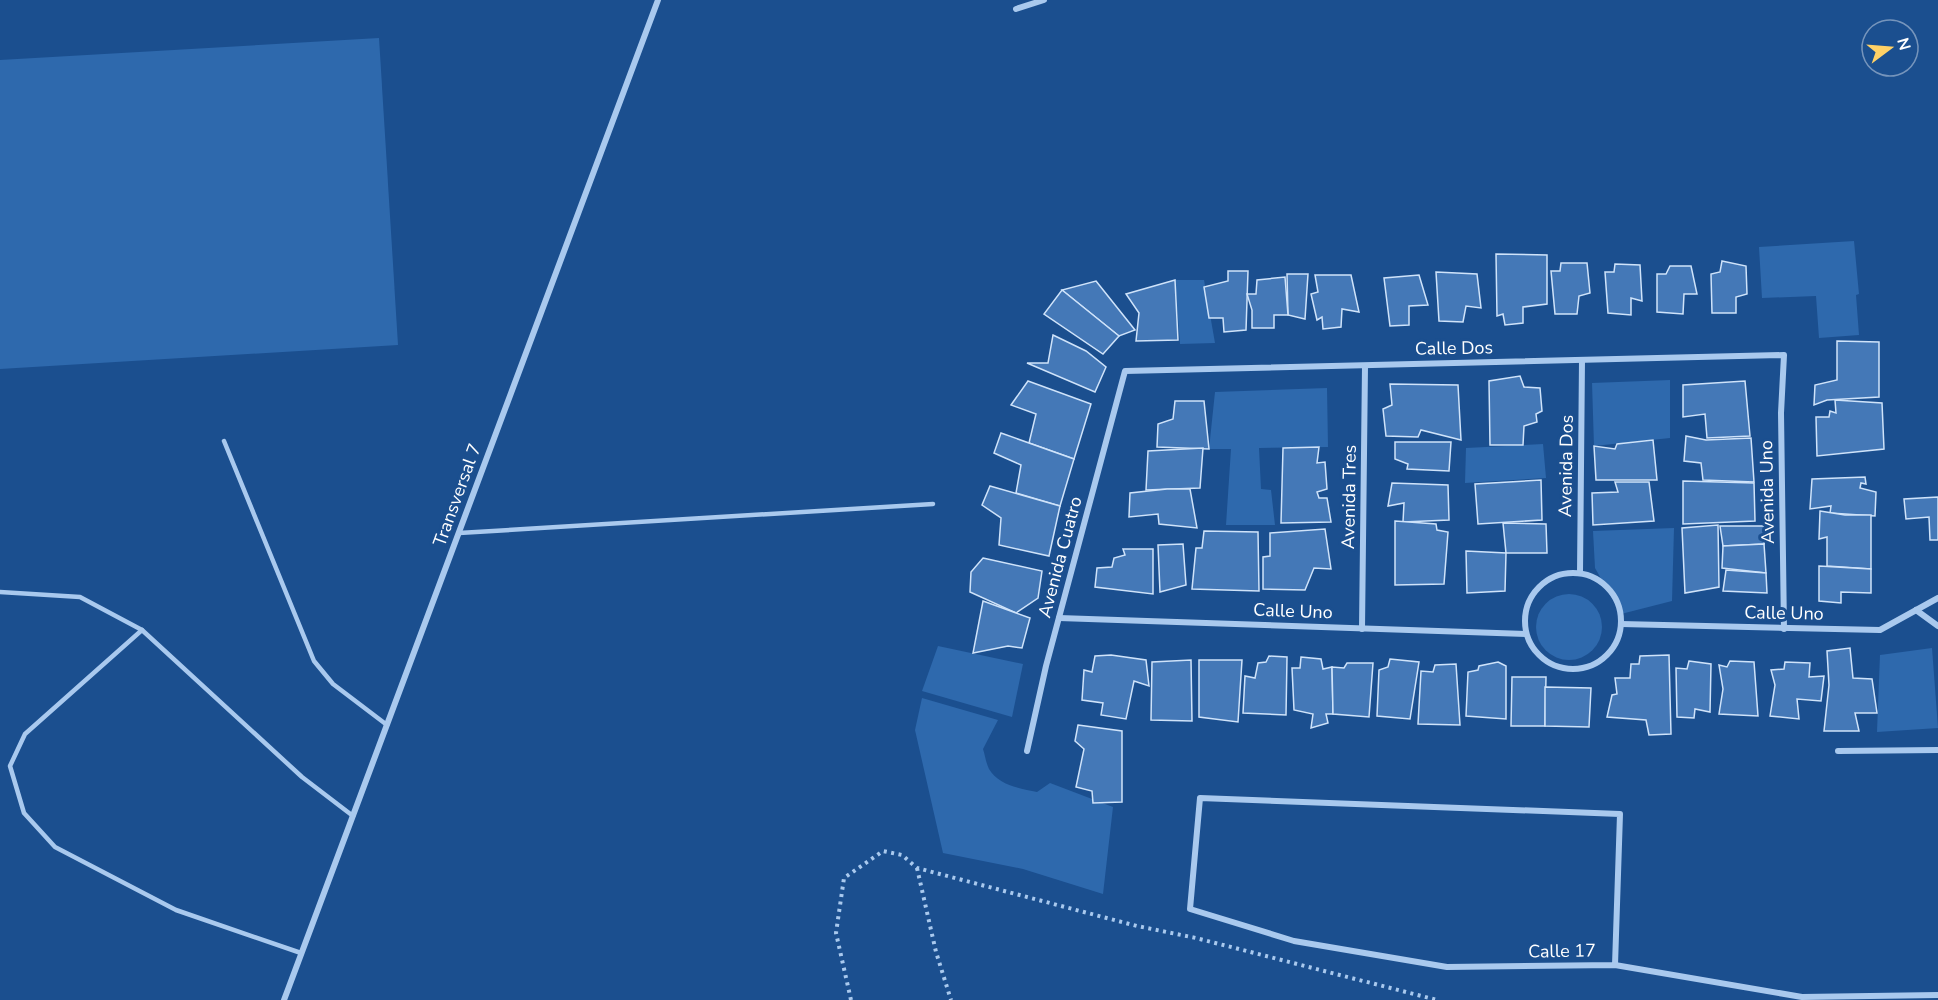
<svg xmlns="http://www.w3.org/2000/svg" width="1938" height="1000" font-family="'Nunito Sans',sans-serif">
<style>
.green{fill:#2e69ad}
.building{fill:#4478b7;stroke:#cfe3fa;stroke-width:1.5}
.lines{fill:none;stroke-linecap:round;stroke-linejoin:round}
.path{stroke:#a9c9ee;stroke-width:4;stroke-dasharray:3 4.5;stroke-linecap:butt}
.lane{stroke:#a9c9ee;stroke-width:4.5}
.street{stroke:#a9c9ee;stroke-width:6}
.labels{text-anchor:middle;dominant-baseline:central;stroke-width:6;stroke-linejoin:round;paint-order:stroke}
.street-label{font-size:18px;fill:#fff;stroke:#1b4f8f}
</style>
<rect width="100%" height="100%" fill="#1b4f8f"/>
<g class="green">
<path d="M 379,38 L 398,345 L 0,369 L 0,60 Z"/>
<path d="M 1854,241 L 1859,294 L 1856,295 L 1859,335 L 1819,338 L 1816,296 L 1762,298 L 1759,247 Z"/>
<path d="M 1175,280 L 1204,280 L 1215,343 L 1180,344 Z"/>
<path d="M 1670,380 L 1670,438 L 1594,446 L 1592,383 Z"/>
<path d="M 1327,388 L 1328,447 L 1259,448 L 1261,489 L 1271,490 L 1275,525 L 1226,525 L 1231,449 L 1209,449 L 1215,392 Z"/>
<path d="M 1543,444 L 1546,478 L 1465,483 L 1466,448 Z"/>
<path d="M 1674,528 L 1672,601 L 1621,614 L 1595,568 L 1593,531 Z"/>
<circle cx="1569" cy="627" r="33"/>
<path d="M 938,646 L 1023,664 L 1012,717 L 922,691 Z"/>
<path d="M 1932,648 L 1938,728 L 1877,732 L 1880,655 Z"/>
<path d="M 922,698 L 998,720 L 983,749 C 985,755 986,763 989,769 C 998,785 1021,789 1037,792 L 1050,783 L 1113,807 L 1103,894 L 1023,869 L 943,853 L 915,730 Z"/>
</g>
<g class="building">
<path d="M 1496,254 L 1547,255 L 1547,304 L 1523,307 L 1523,323 L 1505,325 L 1503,314 L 1497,316 Z"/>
<path d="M 1722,261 L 1746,266 L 1747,294 L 1736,297 L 1736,313 L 1712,313 L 1711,274 L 1720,272 Z"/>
<path d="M 1561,263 L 1587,263 L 1590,293 L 1579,296 L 1577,314 L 1555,314 L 1551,271 L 1560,271 Z"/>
<path d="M 1615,264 L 1640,265 L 1642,301 L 1631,298 L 1631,315 L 1608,313 L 1605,272 L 1614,272 Z"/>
<path d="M 1670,266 L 1691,266 L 1697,294 L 1684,294 L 1683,314 L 1657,312 L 1657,274 L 1666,274 Z"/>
<path d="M 1228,271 L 1248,271 L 1246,330 L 1224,332 L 1223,318 L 1209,318 L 1204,287 L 1228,281 Z"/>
<path d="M 1436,272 L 1477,274 L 1481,308 L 1466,306 L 1463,322 L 1439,321 Z"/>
<path d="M 1287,274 L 1308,274 L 1305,319 L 1288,315 Z"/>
<path d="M 1315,275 L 1351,275 L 1359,312 L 1342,309 L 1341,327 L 1323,329 L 1322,317 L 1317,320 L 1311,294 L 1318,292 Z"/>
<path d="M 1419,275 L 1428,305 L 1409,306 L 1409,325 L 1390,326 L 1384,278 Z"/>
<path d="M 1285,277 L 1288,315 L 1274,315 L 1274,328 L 1252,328 L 1252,310 L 1247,294 L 1256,294 L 1257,280 Z"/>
<path d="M 1175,280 L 1178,340 L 1136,341 L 1139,313 L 1126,294 Z"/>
<path d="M 1096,281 L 1135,330 L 1119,336 L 1062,290 Z"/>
<path d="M 1062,290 L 1119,336 L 1103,354 L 1044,314 Z"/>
<path d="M 1053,335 L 1086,351 L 1106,367 L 1095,392 L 1027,363 L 1048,363 Z"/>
<path d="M 1837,341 L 1879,342 L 1879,397 L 1827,400 L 1814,405 L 1815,385 L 1837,380 Z"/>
<path d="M 1520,376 L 1524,387 L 1540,388 L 1542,411 L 1536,414 L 1537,422 L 1524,426 L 1523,445 L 1490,445 L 1489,381 Z"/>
<path d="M 1028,381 L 1091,404 L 1074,459 L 1029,443 L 1036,414 L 1011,405 Z"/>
<path d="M 1745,381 L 1750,436 L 1707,438 L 1705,414 L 1683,417 L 1683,385 Z"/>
<path d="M 1390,384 L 1458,385 L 1461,440 L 1421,430 L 1418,437 L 1386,436 L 1383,409 L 1392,405 Z"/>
<path d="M 1835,400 L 1882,403 L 1884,449 L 1817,456 L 1816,417 L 1829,417 L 1830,411 L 1836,413 Z"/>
<path d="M 1175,401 L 1204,401 L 1209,449 L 1157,447 L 1158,424 L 1173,419 Z"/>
<path d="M 1001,433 L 1074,459 L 1060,506 L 1016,493 L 1021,465 L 994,453 Z"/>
<path d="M 1686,436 L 1706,440 L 1751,438 L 1754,482 L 1703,480 L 1701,463 L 1684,461 Z"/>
<path d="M 1653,440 L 1657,480 L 1596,480 L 1594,446 L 1615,449 L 1617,444 Z"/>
<path d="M 1395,442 L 1451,442 L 1449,471 L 1407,469 L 1408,464 L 1395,459 Z"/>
<path d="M 1319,447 L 1317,463 L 1325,462 L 1327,489 L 1317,492 L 1319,498 L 1327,498 L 1331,522 L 1281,523 L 1283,448 Z"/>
<path d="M 1203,448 L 1200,488 L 1146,490 L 1148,451 Z"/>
<path d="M 1865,477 L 1866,484 L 1861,483 L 1860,488 L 1876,492 L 1875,516 L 1830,513 L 1831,506 L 1810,509 L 1812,479 Z"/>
<path d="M 1541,480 L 1542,520 L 1478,524 L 1475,484 Z"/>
<path d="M 1683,481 L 1754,483 L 1755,521 L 1683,524 Z"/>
<path d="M 1615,482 L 1649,482 L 1654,521 L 1593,525 L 1592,493 L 1618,492 Z"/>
<path d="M 1392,483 L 1448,485 L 1449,520 L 1403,522 L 1404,503 L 1388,506 Z"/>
<path d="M 990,486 L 1060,506 L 1049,556 L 999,545 L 1001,518 L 982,505 Z"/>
<path d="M 1167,489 L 1190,489 L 1197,528 L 1159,524 L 1158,514 L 1129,517 L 1130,493 Z"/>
<path d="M 1938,497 L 1938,540 L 1930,540 L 1929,517 L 1906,519 L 1904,499 Z"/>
<path d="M 1820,511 L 1845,515 L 1871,515 L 1871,569 L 1827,566 L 1827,537 L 1819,539 Z"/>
<path d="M 1395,521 L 1436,524 L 1437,530 L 1448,532 L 1444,584 L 1395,585 Z"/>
<path d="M 1503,523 L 1546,524 L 1547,553 L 1506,553 Z"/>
<path d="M 1718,525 L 1719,587 L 1685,593 L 1682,528 Z"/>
<path d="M 1720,526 L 1767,526 L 1764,544 L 1723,546 Z"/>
<path d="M 1325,529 L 1331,569 L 1314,568 L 1305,590 L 1263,589 L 1263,557 L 1270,556 L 1270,533 Z"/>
<path d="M 1204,531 L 1258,532 L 1259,591 L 1192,589 L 1196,548 L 1202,548 Z"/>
<path d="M 1183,544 L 1186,585 L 1160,592 L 1158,545 Z"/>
<path d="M 1764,544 L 1766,573 L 1722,568 L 1723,546 Z"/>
<path d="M 1123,549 L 1153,549 L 1153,594 L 1095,587 L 1097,568 L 1112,567 L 1114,558 L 1125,555 Z"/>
<path d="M 1466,551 L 1506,553 L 1505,591 L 1467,593 Z"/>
<path d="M 983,558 L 1042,571 L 1038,598 L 1016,613 L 970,592 L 971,572 Z"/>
<path d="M 1819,566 L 1871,569 L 1871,593 L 1841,592 L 1841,603 L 1819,601 Z"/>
<path d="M 1726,570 L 1766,573 L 1767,593 L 1723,591 Z"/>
<path d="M 983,601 L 1030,618 L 1022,648 L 1008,646 L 973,653 Z"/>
<path d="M 1850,648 L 1853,678 L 1872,679 L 1877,713 L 1855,713 L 1859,731 L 1824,731 L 1829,685 L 1827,651 Z"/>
<path d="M 1111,655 L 1146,660 L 1149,686 L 1134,681 L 1126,719 L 1101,715 L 1103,703 L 1082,700 L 1084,670 L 1092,672 L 1095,656 Z"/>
<path d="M 1669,655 L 1671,734 L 1649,735 L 1646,720 L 1607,717 L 1612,695 L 1617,694 L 1615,678 L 1630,678 L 1631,664 L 1639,664 L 1640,656 Z"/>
<path d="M 1269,656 L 1287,657 L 1286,715 L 1243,713 L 1245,676 L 1255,678 L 1258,663 L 1266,662 Z"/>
<path d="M 1301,657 L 1321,659 L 1323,669 L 1332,667 L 1333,714 L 1326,714 L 1328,723 L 1311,728 L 1313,714 L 1294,710 L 1292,668 L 1300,668 Z"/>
<path d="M 1390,659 L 1419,662 L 1410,719 L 1377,716 L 1379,670 L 1388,667 Z"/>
<path d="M 1191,660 L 1192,721 L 1151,720 L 1152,662 Z"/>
<path d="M 1199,660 L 1242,660 L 1238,722 L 1199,717 Z"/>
<path d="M 1689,661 L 1711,664 L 1710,712 L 1695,709 L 1694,718 L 1677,717 L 1676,668 L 1687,669 Z"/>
<path d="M 1730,661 L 1754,662 L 1758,716 L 1719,714 L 1723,689 L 1719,665 L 1727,667 Z"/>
<path d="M 1498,662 L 1506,666 L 1506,719 L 1466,716 L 1468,672 L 1478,670 L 1479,666 Z"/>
<path d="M 1785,662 L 1810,663 L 1809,677 L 1824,676 L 1821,701 L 1797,699 L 1799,719 L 1770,716 L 1775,685 L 1771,670 L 1784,669 Z"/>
<path d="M 1347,663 L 1373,663 L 1369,717 L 1333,714 L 1332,667 L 1344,668 Z"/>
<path d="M 1456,664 L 1460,725 L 1418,724 L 1421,671 L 1433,672 L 1435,665 Z"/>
<path d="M 1512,677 L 1546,677 L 1545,726 L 1511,726 Z"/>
<path d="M 1545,687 L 1591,688 L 1589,727 L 1545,726 Z"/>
<path d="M 1078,725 L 1122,731 L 1122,802 L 1093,803 L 1092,791 L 1076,787 L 1084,749 L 1075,741 Z"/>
</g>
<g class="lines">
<g class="path">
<path d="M 917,868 L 936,952 L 951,1000"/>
<path d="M 851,1000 L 836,933 L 844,878 L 883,851 L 902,855 L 917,868 L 1137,926 L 1196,938 L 1437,1000"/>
</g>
<g class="lane">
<path d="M 224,441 L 314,661 L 333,684 L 387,725"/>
<path d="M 459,533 L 933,504"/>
<path d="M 0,592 L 80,597 L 142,630 L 302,777 L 353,816"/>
<path d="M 142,630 L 25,734 L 10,766 L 24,813 L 55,847 L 176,910 L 301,953"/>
</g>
<g class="street">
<path d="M 1016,9 L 1044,0"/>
<circle cx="1573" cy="621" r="48"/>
<path d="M 1580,573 L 1582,360"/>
<path d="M 1916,610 L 1938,626"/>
<path d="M 1059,618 L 1526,634"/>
<path d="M 1621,624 L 1880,630 L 1938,598"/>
<path d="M 1362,629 L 1365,366"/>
<path d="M 1027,751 L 1046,666 L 1125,371 L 1784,355 L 1781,413 L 1784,629"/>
<path d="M 1838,751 L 1938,750"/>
<path d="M 1615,965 L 1620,814 L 1200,798 L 1190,909 L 1294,941 L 1447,967 L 1615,965 L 1802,997 L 1938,995"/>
<path d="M 284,1000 L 658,0"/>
</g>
</g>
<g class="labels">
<g class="street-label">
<text transform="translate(1454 348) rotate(-1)">Calle Dos</text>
<text transform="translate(1566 466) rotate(-89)">Avenida Dos</text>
<text transform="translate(1767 492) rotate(-91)">Avenida Uno</text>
<text transform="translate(457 495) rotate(-70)">Transversal 7</text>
<text transform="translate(1349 497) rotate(-89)">Avenida Tres</text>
<text transform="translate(1060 557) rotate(-75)">Avenida Cuatro</text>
<text transform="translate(1293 611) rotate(2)">Calle Uno</text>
<text transform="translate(1784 613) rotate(1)">Calle Uno</text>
<text transform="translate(1562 951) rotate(-1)">Calle 17</text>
</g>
</g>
<g transform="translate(1890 48) rotate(74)"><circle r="28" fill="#1b4f8f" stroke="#7695bc" stroke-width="1.5"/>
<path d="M0-4.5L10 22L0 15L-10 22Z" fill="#ffd166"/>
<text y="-9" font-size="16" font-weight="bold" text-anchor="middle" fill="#ffffff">N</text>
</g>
</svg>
